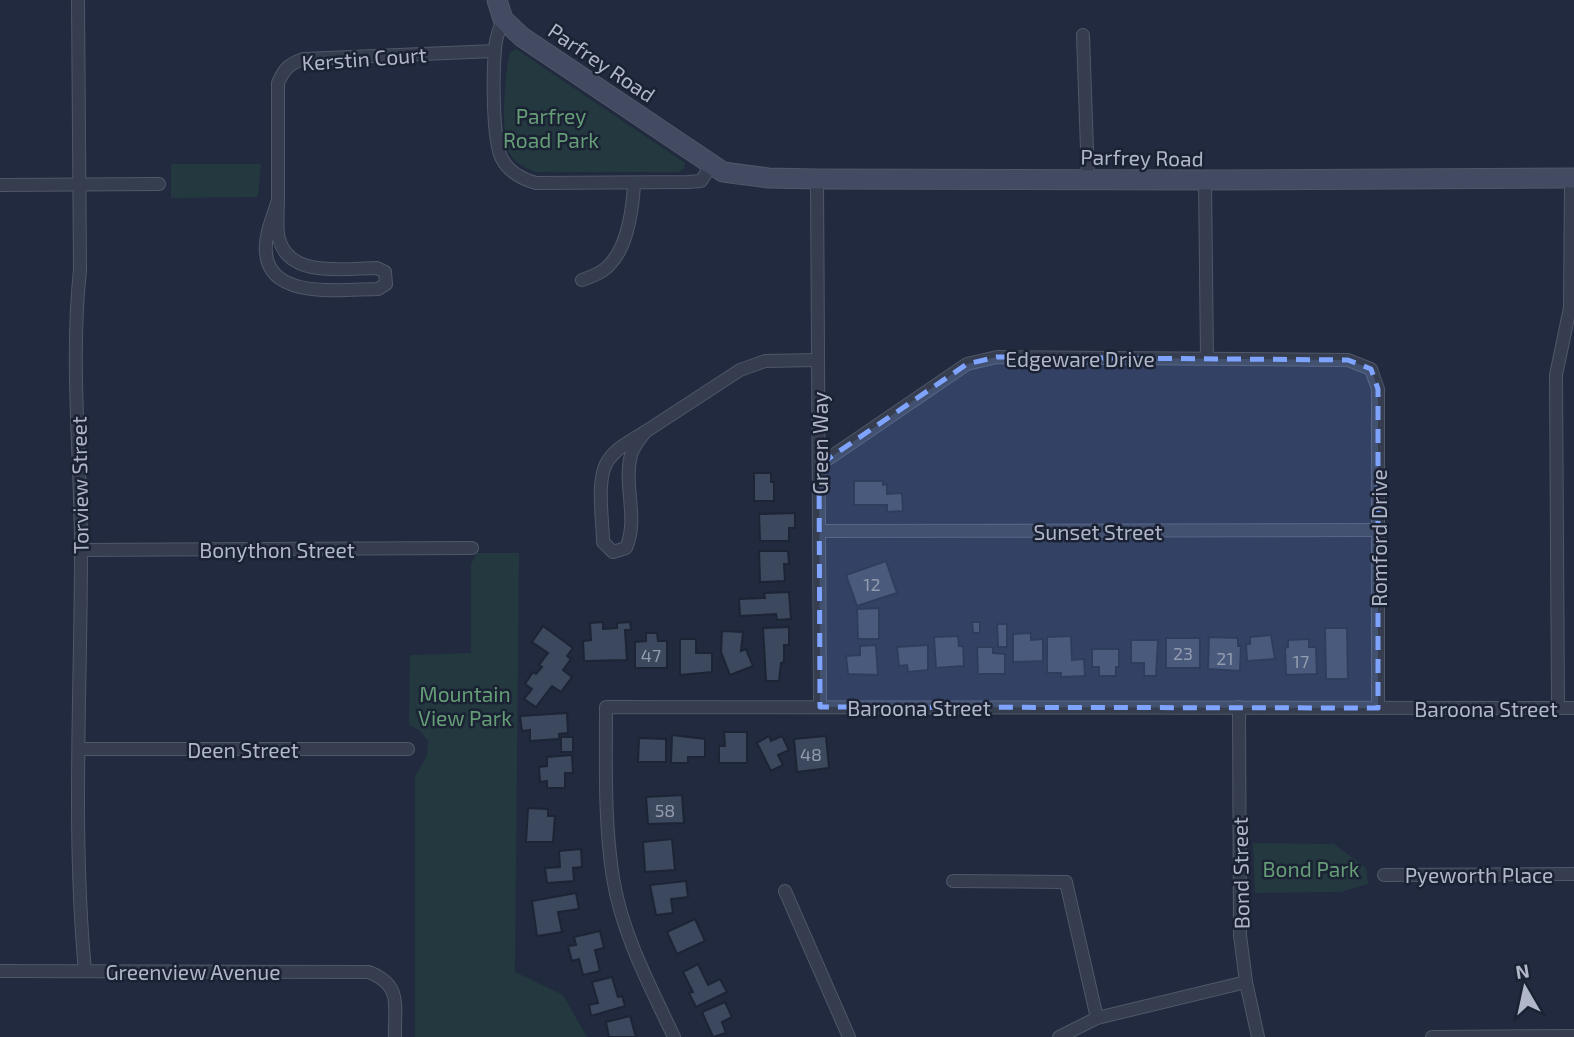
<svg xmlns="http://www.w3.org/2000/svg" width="1574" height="1037" font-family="'Exo 2',sans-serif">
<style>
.green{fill:#23393f}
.building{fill:#3c485d;stroke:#1c2435;stroke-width:2}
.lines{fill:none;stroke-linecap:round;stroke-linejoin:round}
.minor-casing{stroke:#505769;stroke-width:14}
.secondary-casing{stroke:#505769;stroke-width:21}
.minor{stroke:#353d4e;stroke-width:12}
.secondary{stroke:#424b61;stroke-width:19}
.marked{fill:#7fa4ff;fill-opacity:0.2;stroke:#7fa4ff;stroke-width:5;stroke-dasharray:14 9;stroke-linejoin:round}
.labels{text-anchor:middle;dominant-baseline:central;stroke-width:5;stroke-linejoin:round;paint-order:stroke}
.number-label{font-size:18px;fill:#939bae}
.street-label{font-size:21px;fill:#b0b7c9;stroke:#1a2233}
.park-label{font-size:21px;fill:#659d77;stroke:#1a2233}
</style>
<rect width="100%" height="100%" fill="#212a3e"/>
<g class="green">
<path d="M 516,49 L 685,163 L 684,169 L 678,172 L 535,172 C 524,167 514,163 509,152 C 500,135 505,71 510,52 Z"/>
<path d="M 171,164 L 261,164 L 258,197 L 171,198 Z"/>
<path d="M 477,553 L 519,553 L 515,972 L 563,995 L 587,1037 L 415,1037 L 415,777 L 427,755 L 428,741 L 419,730 L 409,725 L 410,655 L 471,653 L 471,564 Z"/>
<path d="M 1253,843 L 1334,844 L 1366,868 L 1368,884 L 1341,892 L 1255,893 Z"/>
</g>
<g class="building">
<path d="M 754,473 L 771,473 L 771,482 L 774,482 L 774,501 L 754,501 Z"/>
<path d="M 854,481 L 883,481 L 883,485 L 887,484 L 887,494 L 902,493 L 903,511 L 887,512 L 887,505 L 854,505 Z"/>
<path d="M 795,513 L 795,528 L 789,528 L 789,541 L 760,541 L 759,514 Z"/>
<path d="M 759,551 L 788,551 L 789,564 L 784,564 L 785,581 L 760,582 Z"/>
<path d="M 886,561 L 897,593 L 857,606 L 846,575 Z"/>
<path d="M 789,592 L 791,619 L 777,620 L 776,614 L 740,616 L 739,599 L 765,598 L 764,593 Z"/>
<path d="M 879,608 L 879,639 L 858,639 L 857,609 Z"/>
<path d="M 603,622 L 603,629 L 617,628 L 617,623 L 630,622 L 631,630 L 625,630 L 627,660 L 584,661 L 583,641 L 591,640 L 590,623 Z"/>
<path d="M 972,622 L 980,622 L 980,633 L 973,633 Z"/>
<path d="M 997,624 L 1007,624 L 1007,647 L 998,647 Z"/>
<path d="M 543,626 L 573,648 L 567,656 L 571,659 L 563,670 L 572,677 L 561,692 L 552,686 L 536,707 L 524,699 L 532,689 L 525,684 L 533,672 L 536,674 L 542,667 L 539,665 L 548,653 L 532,642 Z"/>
<path d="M 789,627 L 789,645 L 784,645 L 784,662 L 781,663 L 779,681 L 766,681 L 763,628 Z"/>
<path d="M 1325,628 L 1347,628 L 1348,679 L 1326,679 Z"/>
<path d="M 722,631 L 743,632 L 741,651 L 746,649 L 753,666 L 730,675 L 721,652 Z"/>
<path d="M 646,633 L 657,633 L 658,641 L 667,641 L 667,668 L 635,668 L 635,642 L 646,641 Z"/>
<path d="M 1031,633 L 1031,640 L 1043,639 L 1043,661 L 1013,662 L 1013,634 Z"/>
<path d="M 1271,635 L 1275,659 L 1247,661 L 1246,644 L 1250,644 L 1250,637 Z"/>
<path d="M 958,636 L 959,646 L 963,646 L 964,666 L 936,668 L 934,637 Z"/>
<path d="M 1071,636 L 1072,660 L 1084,659 L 1085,676 L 1061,677 L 1061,673 L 1047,673 L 1047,637 Z"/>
<path d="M 1209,637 L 1238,638 L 1238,646 L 1241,646 L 1240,671 L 1208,669 Z"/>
<rect x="1166" y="638" width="34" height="30"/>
<path d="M 680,639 L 696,639 L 696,653 L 712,653 L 712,672 L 680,675 Z"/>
<path d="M 1309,639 L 1309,647 L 1316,647 L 1317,674 L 1286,675 L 1285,648 L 1288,647 L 1288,640 Z"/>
<path d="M 1131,640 L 1158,640 L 1156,676 L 1144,676 L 1144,663 L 1131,663 Z"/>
<path d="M 876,645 L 878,675 L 848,674 L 846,656 L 860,655 L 860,646 Z"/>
<path d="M 928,645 L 928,670 L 908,672 L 907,665 L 899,666 L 897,647 Z"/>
<path d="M 977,647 L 993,647 L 993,653 L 1005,654 L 1005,674 L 978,674 Z"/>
<path d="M 1092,649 L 1119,649 L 1119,667 L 1116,667 L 1116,676 L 1099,676 L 1099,667 L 1092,667 Z"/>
<path d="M 567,713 L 568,733 L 559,734 L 559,739 L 530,741 L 530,730 L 522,731 L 520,716 Z"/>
<path d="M 724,732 L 747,732 L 747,763 L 719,763 L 719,746 L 725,746 Z"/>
<path d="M 672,735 L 705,739 L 705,757 L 688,757 L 688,763 L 671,763 Z"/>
<path d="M 769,736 L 771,741 L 782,736 L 789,750 L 778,755 L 783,765 L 771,771 L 757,743 Z"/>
<path d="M 826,736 L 829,768 L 797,772 L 794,739 Z"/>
<rect x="561" y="737" width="12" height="15"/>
<path d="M 639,738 L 666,739 L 666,762 L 638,762 Z"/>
<path d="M 572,755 L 573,773 L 565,773 L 565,788 L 547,788 L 547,781 L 540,782 L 539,767 L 547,766 L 547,757 Z"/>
<path d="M 682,795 L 684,823 L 648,824 L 646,797 Z"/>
<path d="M 528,808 L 548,809 L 548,816 L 555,816 L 553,842 L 526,842 Z"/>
<path d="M 672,839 L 675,870 L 645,872 L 643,842 Z"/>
<path d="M 581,849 L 582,867 L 573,868 L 574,881 L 547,883 L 545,868 L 560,867 L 559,851 Z"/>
<path d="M 686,881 L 688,897 L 671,899 L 673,913 L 656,915 L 650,885 Z"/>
<path d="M 576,893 L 579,909 L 558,912 L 562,932 L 537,936 L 532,901 Z"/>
<path d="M 695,919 L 705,941 L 677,954 L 667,932 Z"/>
<path d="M 600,931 L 604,948 L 595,950 L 600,971 L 583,975 L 579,959 L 572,961 L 568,946 L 576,945 L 574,937 Z"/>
<path d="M 698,964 L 708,985 L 720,979 L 727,992 L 696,1007 L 689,993 L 693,992 L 683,972 Z"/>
<path d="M 612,977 L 618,997 L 622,996 L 625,1006 L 591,1016 L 589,1005 L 598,1003 L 592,982 Z"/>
<path d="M 725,1002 L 732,1017 L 722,1022 L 726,1033 L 713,1037 L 702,1012 Z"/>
<path d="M 630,1016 L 636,1037 L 609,1037 L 606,1022 Z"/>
</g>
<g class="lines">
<g class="minor-casing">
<g id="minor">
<path d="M 78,0 L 80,270 C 70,363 81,458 81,551 C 81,691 72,832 85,971"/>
<path d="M 503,19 C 499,30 495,39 495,50 C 493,73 492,140 502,159 C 509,172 522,179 536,183 L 688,182 L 701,181 L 712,164"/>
<path d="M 1083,35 L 1088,178"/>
<path d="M 817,179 L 820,707"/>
<path d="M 1205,180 L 1207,358"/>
<path d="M 0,185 L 159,184"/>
<path d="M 278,200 C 278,213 276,227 279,239 C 290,279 346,268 377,268 L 385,272 L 386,284 L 378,289 C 345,289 270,301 266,253 C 264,236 273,217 278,200 Z"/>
<path d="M 278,200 L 278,83 C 284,69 289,64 303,59 L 495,51"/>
<path d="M 582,280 C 593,276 604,272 611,263 C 628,245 633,206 634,183"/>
<path d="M 645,432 C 640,439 633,447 631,455 C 623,485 639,519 626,548 L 613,552 L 603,542 C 603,519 595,477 609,459 C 618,447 632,440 645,432 Z"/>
<path d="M 645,432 L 740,370 L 765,361 L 818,360"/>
<path d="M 819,465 L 967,364 L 997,357 L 1348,360 L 1371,369 L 1378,389 L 1378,708"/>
<path d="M 819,531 L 1378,530"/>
<path d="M 81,550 L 472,548"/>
<path d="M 1239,707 L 1240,935 L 1246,982 L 1258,1037"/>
<path d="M 1558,708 L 1556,375 L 1570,308 L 1571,178"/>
<path d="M 79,749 L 408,749"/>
<path d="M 1384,875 L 1574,874"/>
<path d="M 953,881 L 1066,882 L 1097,1018"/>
<path d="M 785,891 L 849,1037"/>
<path d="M 0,971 L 369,972 C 403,986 394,1005 395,1037"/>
<path d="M 674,1037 C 650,986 622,934 613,878 C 604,821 606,763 606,707 L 1574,708"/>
<path d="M 1059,1037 L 1097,1018 L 1246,982"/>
<path d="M 1432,1037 L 1574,1036"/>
</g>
</g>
<g class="secondary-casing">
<path id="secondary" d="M 497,0 L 503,19 L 522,37 L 723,172 L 768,178 L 817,179 L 1205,180 L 1574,178"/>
</g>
<use href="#minor" class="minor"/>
<use href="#secondary" class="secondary"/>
</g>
<path class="marked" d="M 997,357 L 1348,360 L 1371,369 L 1378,389 L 1378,708 L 820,707 L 819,465 L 967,364 Z"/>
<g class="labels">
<g class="number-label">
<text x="872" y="584">12</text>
<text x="1183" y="653">23</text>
<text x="651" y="655">47</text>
<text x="1225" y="658">21</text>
<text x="1301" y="661">17</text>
<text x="811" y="754">48</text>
<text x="665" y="810">58</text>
</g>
<g class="street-label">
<text transform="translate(364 58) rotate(-4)">Kerstin Court</text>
<text transform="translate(602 62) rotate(34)">Parfrey Road</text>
<text transform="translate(1142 157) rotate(1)">Parfrey Road</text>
<text x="1080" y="358">Edgeware Drive</text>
<text transform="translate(819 443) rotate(-90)">Green Way</text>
<text transform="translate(79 485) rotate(-91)">Torview Street</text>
<text x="1098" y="531">Sunset Street</text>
<text transform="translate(1378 538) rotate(-90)">Romford Drive</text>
<text x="277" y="549">Bonython Street</text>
<text x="919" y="707">Baroona Street</text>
<text x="1486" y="708">Baroona Street</text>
<text x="243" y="749">Deen Street</text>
<text transform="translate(1240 873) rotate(-91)">Bond Street</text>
<text x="1479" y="874">Pyeworth Place</text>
<text x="193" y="971">Greenview Avenue</text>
</g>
<g class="park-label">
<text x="551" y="115">Parfrey<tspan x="551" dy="24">Road Park</tspan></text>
<text x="465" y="693">Mountain<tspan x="465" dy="24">View Park</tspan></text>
<text x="1311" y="868">Bond Park</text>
</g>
</g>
<g transform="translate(1525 988) rotate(351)" stroke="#1a2233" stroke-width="5" paint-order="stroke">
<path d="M0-5L12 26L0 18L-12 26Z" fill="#b0b7c9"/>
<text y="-10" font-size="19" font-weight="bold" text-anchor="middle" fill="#b0b7c9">N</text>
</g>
</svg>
